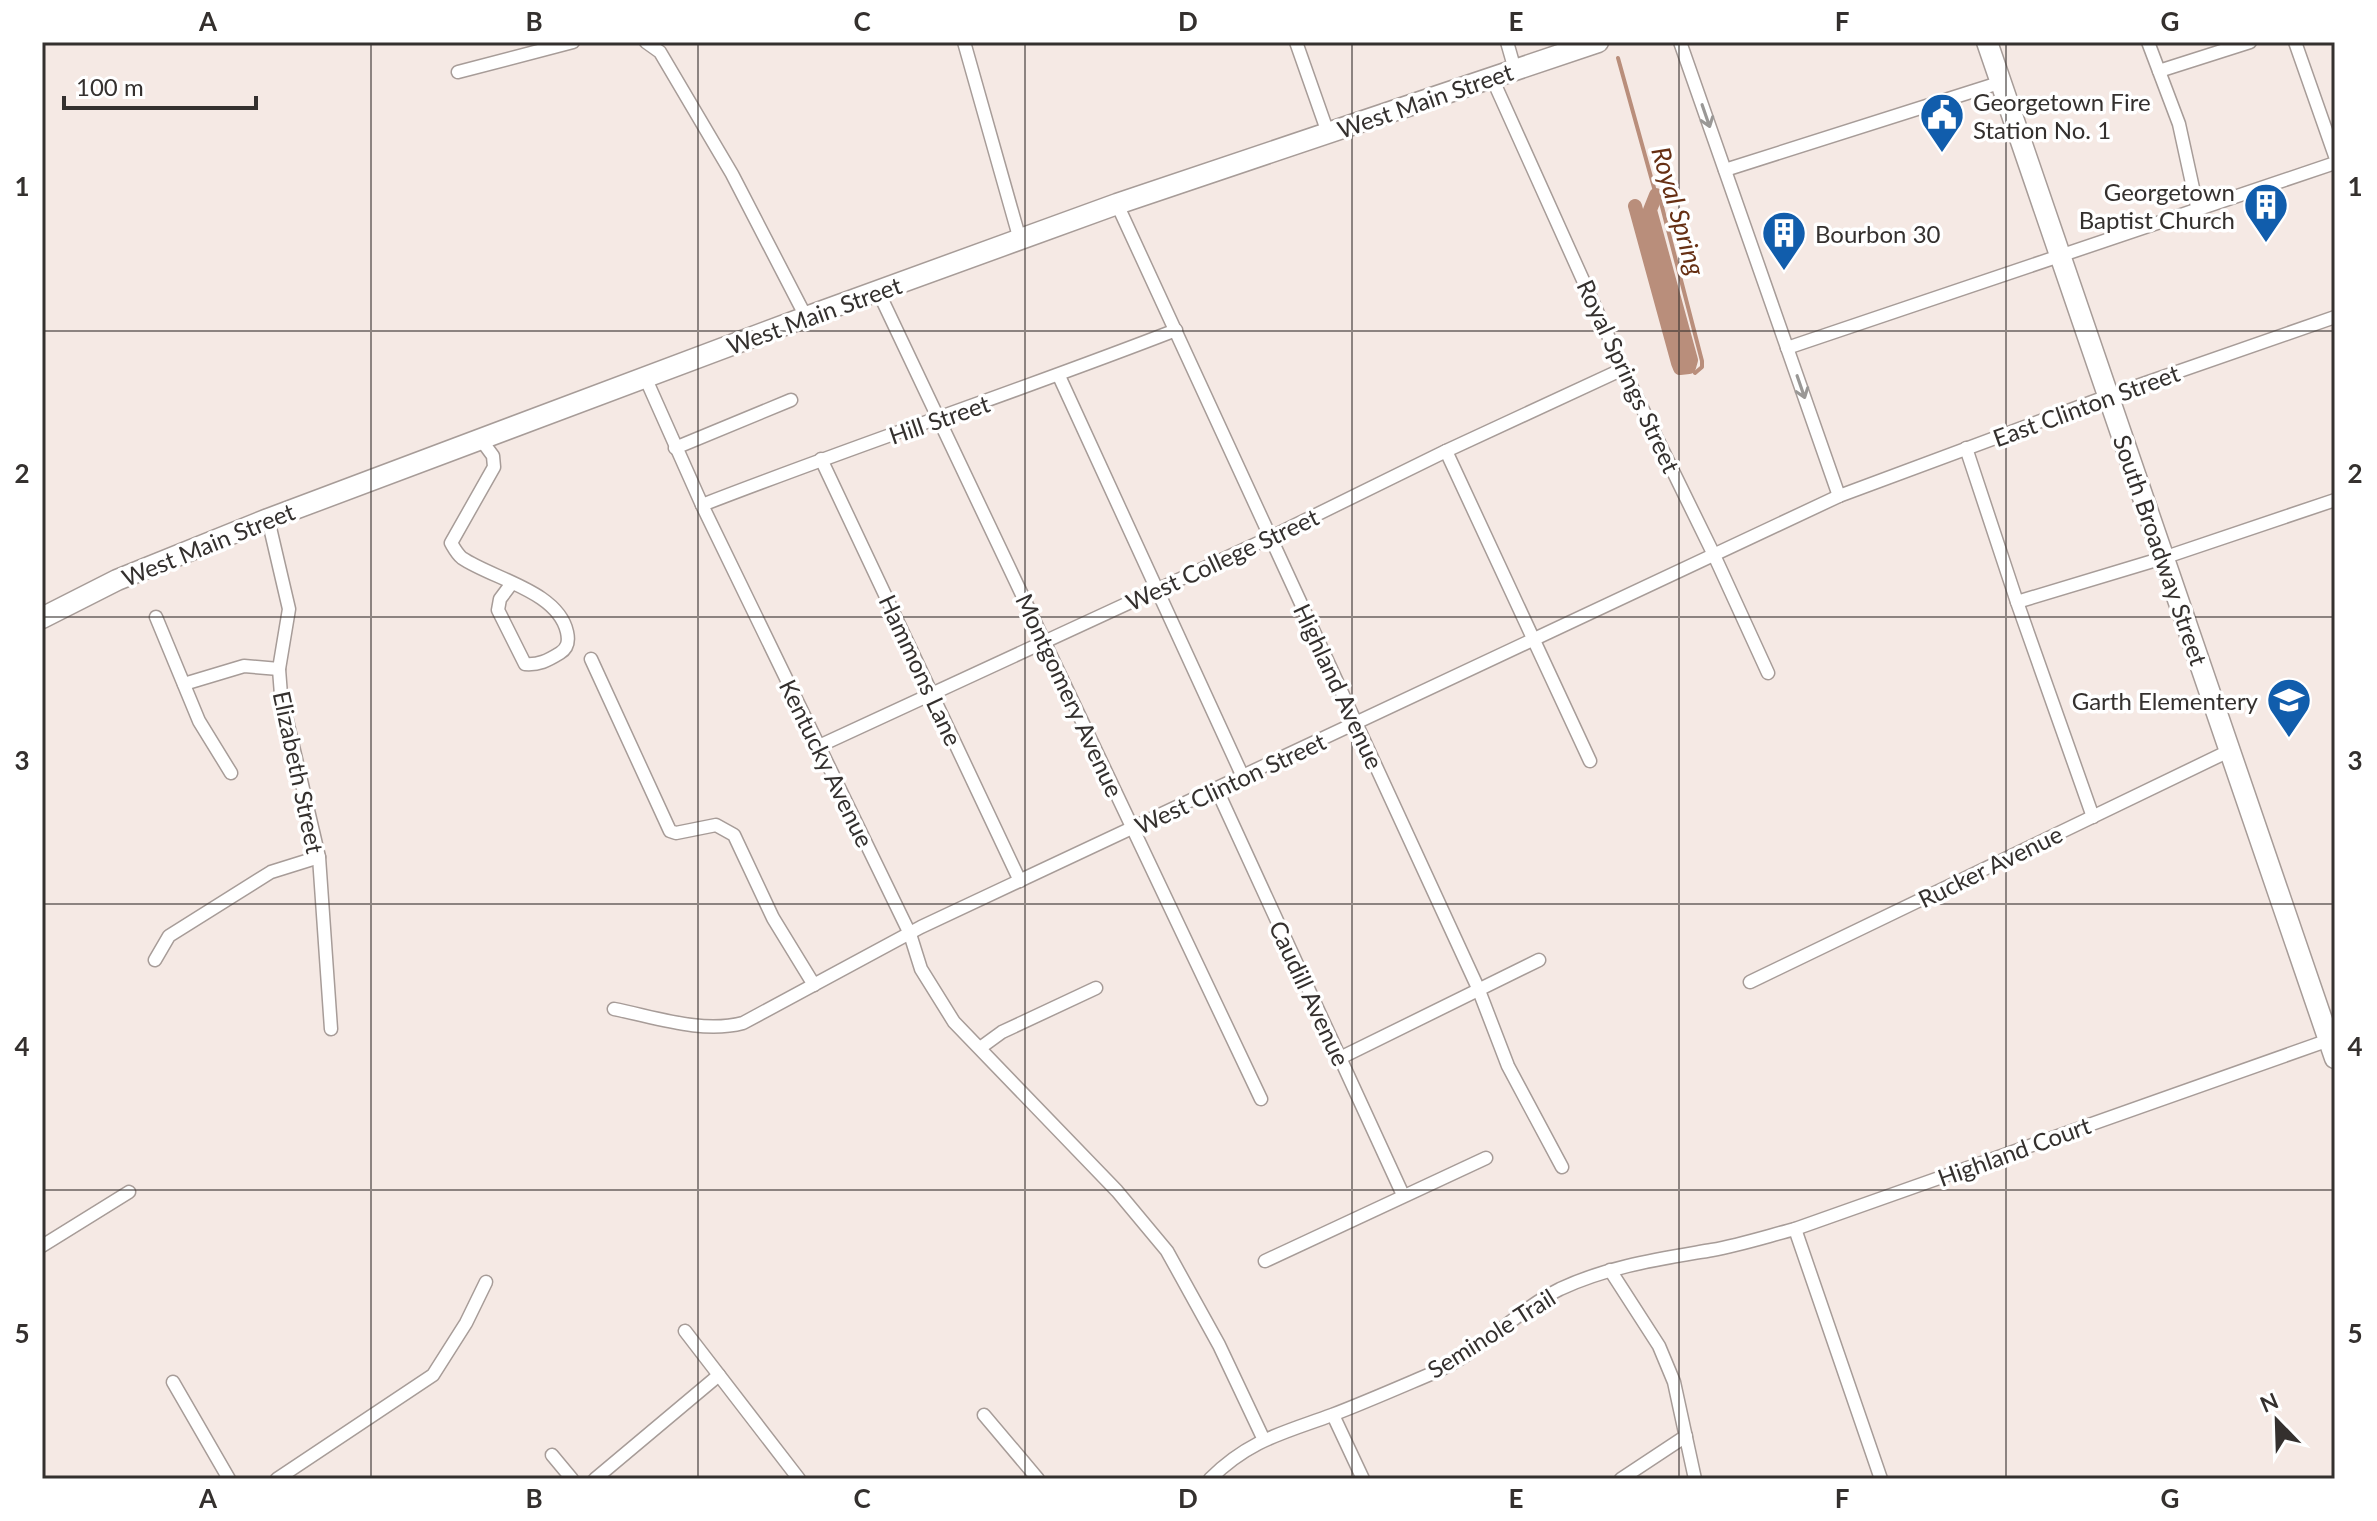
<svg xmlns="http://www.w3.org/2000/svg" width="2377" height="1521" font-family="Lato,sans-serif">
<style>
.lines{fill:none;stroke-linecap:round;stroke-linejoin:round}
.stream{stroke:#b98e7b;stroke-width:4}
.canal{stroke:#b98e7b;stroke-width:14}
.street-casing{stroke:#a79c98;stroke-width:15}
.primary-casing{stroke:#a79c98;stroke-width:23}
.street{stroke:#fff;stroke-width:12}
.primary{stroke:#fff;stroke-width:20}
.oneway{stroke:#9a9896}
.grid{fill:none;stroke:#34302e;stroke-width:2;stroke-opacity:0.55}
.labels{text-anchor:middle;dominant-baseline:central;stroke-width:7;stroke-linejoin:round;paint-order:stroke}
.street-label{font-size:24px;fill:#34302e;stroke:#fff}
.poi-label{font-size:24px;fill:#34302e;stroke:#fff;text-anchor:start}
.water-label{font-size:26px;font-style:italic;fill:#662f13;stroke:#fff}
.neatline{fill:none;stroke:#34302e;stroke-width:3}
.grid-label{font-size:26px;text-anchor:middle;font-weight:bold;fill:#34302e}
</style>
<rect width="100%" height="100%" fill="#f5e9e4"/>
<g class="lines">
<path class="stream" d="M 1618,58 L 1656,195 L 1660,199 L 1702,361 L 1702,367 L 1695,373"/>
<path class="canal" d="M 1635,206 L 1678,363 L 1680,368 L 1689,367 L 1691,360 L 1650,210 L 1656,195"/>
<g class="street-casing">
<g id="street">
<path d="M 646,42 L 660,52 L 732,174 L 806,317"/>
<path d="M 964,42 L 1020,240"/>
<path d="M 1296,42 L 1328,133"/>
<path d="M 1507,42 L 1515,70"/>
<path d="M 1680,42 L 1839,496"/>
<path d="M 2148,42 L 2179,124 L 2198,211"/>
<path d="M 2295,42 L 2335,156"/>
<path d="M 2159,71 L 2250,42"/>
<path d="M 458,72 L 573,42"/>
<path d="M 1492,78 L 1623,369 L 1714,555 L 1768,673"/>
<path d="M 1725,170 L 2002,82"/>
<path d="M 1117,204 L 1478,988 L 1508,1066 L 1562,1167"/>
<path d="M 878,291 L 1261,1099"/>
<path d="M 1787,348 L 2335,163"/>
<path d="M 1059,376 L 1243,777"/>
<path d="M 645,377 L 702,505 L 910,934 L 921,969 L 954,1022 L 1117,1191 L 1167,1251 L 1219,1345 L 1263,1438"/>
<path d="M 482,441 L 493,456 L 494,467 L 451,543 C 454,548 457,554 462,558 C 493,579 558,591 567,632 C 569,641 568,648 560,653 C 547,661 539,665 525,664 L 498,610 L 500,599 L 512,583"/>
<path d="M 675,448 L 791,400"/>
<path d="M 1966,448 L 2017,602 L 2093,817"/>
<path d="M 1446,451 L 1590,761"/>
<path d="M 821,459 L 1020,881"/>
<path d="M 702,505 C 859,444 1019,391 1176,330"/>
<path d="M 268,519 L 289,609 L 279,669 L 281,695 L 319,857 L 331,1029"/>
<path d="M 2017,602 L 2163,558 L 2335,500"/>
<path d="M 156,617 L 199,721 L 231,773"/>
<path d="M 591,659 L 670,831 L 676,833 L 716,825 L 734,835 L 773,918 L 814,985"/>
<path d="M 184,684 L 244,666 L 279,669"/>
<path d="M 819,746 L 1269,538 L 1446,451 L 1623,369"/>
<path d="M 1217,790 L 1403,1195"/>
<path d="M 155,960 L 169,936 L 271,872 L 319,857"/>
<path d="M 1750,982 L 2229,751"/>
<path d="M 614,1009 C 655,1017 702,1034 743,1023 L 921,927 L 1839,496 L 2108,396 L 2335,317"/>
<path d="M 980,1048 L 1002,1032 L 1096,988"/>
<path d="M 1340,1058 L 1539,960"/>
<path d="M 1795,1229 L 1881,1479"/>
<path d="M 42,1246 L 129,1192"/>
<path d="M 1265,1261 L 1486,1158"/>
<path d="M 1610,1270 L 1659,1346 L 1674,1382 L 1695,1479"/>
<path d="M 685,1331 L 799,1479"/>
<path d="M 173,1382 L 229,1479"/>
<path d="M 984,1415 L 1038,1479"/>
<path d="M 1333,1415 L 1363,1479"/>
<path d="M 552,1455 L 572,1479"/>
<path d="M 277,1479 L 433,1375 L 466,1323 L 486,1282"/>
<path d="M 595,1479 L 719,1375"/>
<path d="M 1210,1479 C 1249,1440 1283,1433 1332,1415 C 1366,1402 1400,1387 1433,1373 C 1481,1353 1514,1312 1560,1289 C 1609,1266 1660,1259 1712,1250 C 1740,1245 1768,1236 1795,1229 L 2329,1040"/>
<path d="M 1621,1479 L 1686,1436"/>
</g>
</g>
<g class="primary-casing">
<g id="primary">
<path d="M 1987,42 L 2335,1058"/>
<path d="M 42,618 L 117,580 L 268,519 L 806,317 L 1117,204 L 1598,42"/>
</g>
</g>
<use href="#street" class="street"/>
<use href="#primary" class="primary"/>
</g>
<defs><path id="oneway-shaft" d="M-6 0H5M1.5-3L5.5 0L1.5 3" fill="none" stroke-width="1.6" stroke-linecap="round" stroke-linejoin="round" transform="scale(2)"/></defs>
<g class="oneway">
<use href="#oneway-shaft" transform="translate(1706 116) rotate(71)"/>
<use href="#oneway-shaft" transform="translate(1801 387) rotate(71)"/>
</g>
<path class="grid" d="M 371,42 L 371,1479M 698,42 L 698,1479M 1025,42 L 1025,1479M 1352,42 L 1352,1479M 1679,42 L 1679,1479M 2006,42 L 2006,1479M 42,331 L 2335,331M 42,617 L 2335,617M 42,904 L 2335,904M 42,1190 L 2335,1190"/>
<defs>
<g id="civic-pin" transform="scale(2.3)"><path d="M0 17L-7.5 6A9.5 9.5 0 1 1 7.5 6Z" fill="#115dac" stroke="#fff"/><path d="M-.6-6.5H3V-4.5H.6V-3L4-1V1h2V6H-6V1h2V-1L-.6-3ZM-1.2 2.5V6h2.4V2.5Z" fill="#fff"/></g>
<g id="building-pin" transform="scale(2.3)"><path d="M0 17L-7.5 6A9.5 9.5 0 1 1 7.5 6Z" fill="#115dac" stroke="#fff"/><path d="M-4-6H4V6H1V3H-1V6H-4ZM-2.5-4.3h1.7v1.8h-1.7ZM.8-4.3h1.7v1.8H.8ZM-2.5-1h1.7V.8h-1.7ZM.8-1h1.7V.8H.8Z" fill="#fff"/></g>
<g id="school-pin" transform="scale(2.3)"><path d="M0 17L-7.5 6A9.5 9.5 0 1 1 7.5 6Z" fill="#115dac" stroke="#fff"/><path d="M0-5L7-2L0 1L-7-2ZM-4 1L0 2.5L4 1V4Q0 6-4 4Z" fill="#fff"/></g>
</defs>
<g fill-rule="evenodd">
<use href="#civic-pin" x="1942" y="115"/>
<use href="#building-pin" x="2266" y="205"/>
<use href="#building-pin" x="1784" y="233"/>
<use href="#school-pin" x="2289" y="700"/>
</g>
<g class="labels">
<g class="street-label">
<text transform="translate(1425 100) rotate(-19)">West Main Street</text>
<text transform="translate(814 315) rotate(-20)">West Main Street</text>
<text transform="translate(1629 376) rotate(65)">Royal Springs Street</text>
<text transform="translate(2086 405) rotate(-20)">East Clinton Street</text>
<text transform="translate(939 419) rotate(-19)">Hill Street</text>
<text transform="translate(208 544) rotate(-22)">West Main Street</text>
<text transform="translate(2161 550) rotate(71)">South Broadway Street</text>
<text transform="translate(1222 559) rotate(-25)">West College Street</text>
<text transform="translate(921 670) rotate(65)">Hammons Lane</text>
<text transform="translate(1339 686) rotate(65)">Highland Avenue</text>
<text transform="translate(1070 695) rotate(65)">Montgomery Avenue</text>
<text transform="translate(827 763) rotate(64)">Kentucky Avenue</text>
<text transform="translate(299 772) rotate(78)">Elizabeth Street</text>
<text transform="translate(1230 783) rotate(-25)">West Clinton Street</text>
<text transform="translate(1990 866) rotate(-26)">Rucker Avenue</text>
<text transform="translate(1310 993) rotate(65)">Caudill Avenue</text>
<text transform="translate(2014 1151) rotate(-20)">Highland Court</text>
<text transform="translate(1491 1333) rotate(-32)">Seminole Trail</text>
</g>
<g class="poi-label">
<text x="1973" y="101">Georgetown Fire<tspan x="1973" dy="28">Station No. 1</tspan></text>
<text x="2235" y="191" text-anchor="end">Georgetown<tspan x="2235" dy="28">Baptist Church</tspan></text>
<text x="1815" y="233">Bourbon 30</text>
<text x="2258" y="700" text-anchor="end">Garth Elementery</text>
</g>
<g class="water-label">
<text transform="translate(1679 211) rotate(74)">Royal Spring</text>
</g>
</g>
<rect width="2377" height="1521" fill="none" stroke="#ffffff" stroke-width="88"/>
<g transform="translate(2277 1421) rotate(337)" stroke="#ffffff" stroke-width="6" paint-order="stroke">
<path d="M0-6L14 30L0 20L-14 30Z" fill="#34302e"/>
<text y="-12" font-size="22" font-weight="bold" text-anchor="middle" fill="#34302e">N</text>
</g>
<path d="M64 96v12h192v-12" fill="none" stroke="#34302e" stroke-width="4"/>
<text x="76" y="96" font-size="24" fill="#34302e" stroke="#ffffff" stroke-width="6" paint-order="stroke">100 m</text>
<rect x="44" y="44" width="2289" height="1433" class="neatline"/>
<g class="grid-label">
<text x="208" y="31">A</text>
<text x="534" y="31">B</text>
<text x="862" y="31">C</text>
<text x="1188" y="31">D</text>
<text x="1516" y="31">E</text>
<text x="1842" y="31">F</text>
<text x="2170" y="31">G</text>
<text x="22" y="196">1</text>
<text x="2355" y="196">1</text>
<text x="22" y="483">2</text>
<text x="2355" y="483">2</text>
<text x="22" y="770">3</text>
<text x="2355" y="770">3</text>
<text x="22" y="1056">4</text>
<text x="2355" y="1056">4</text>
<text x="22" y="1343">5</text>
<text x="2355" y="1343">5</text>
<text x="208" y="1508">A</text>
<text x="534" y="1508">B</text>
<text x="862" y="1508">C</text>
<text x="1188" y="1508">D</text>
<text x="1516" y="1508">E</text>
<text x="1842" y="1508">F</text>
<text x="2170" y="1508">G</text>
</g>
</svg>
